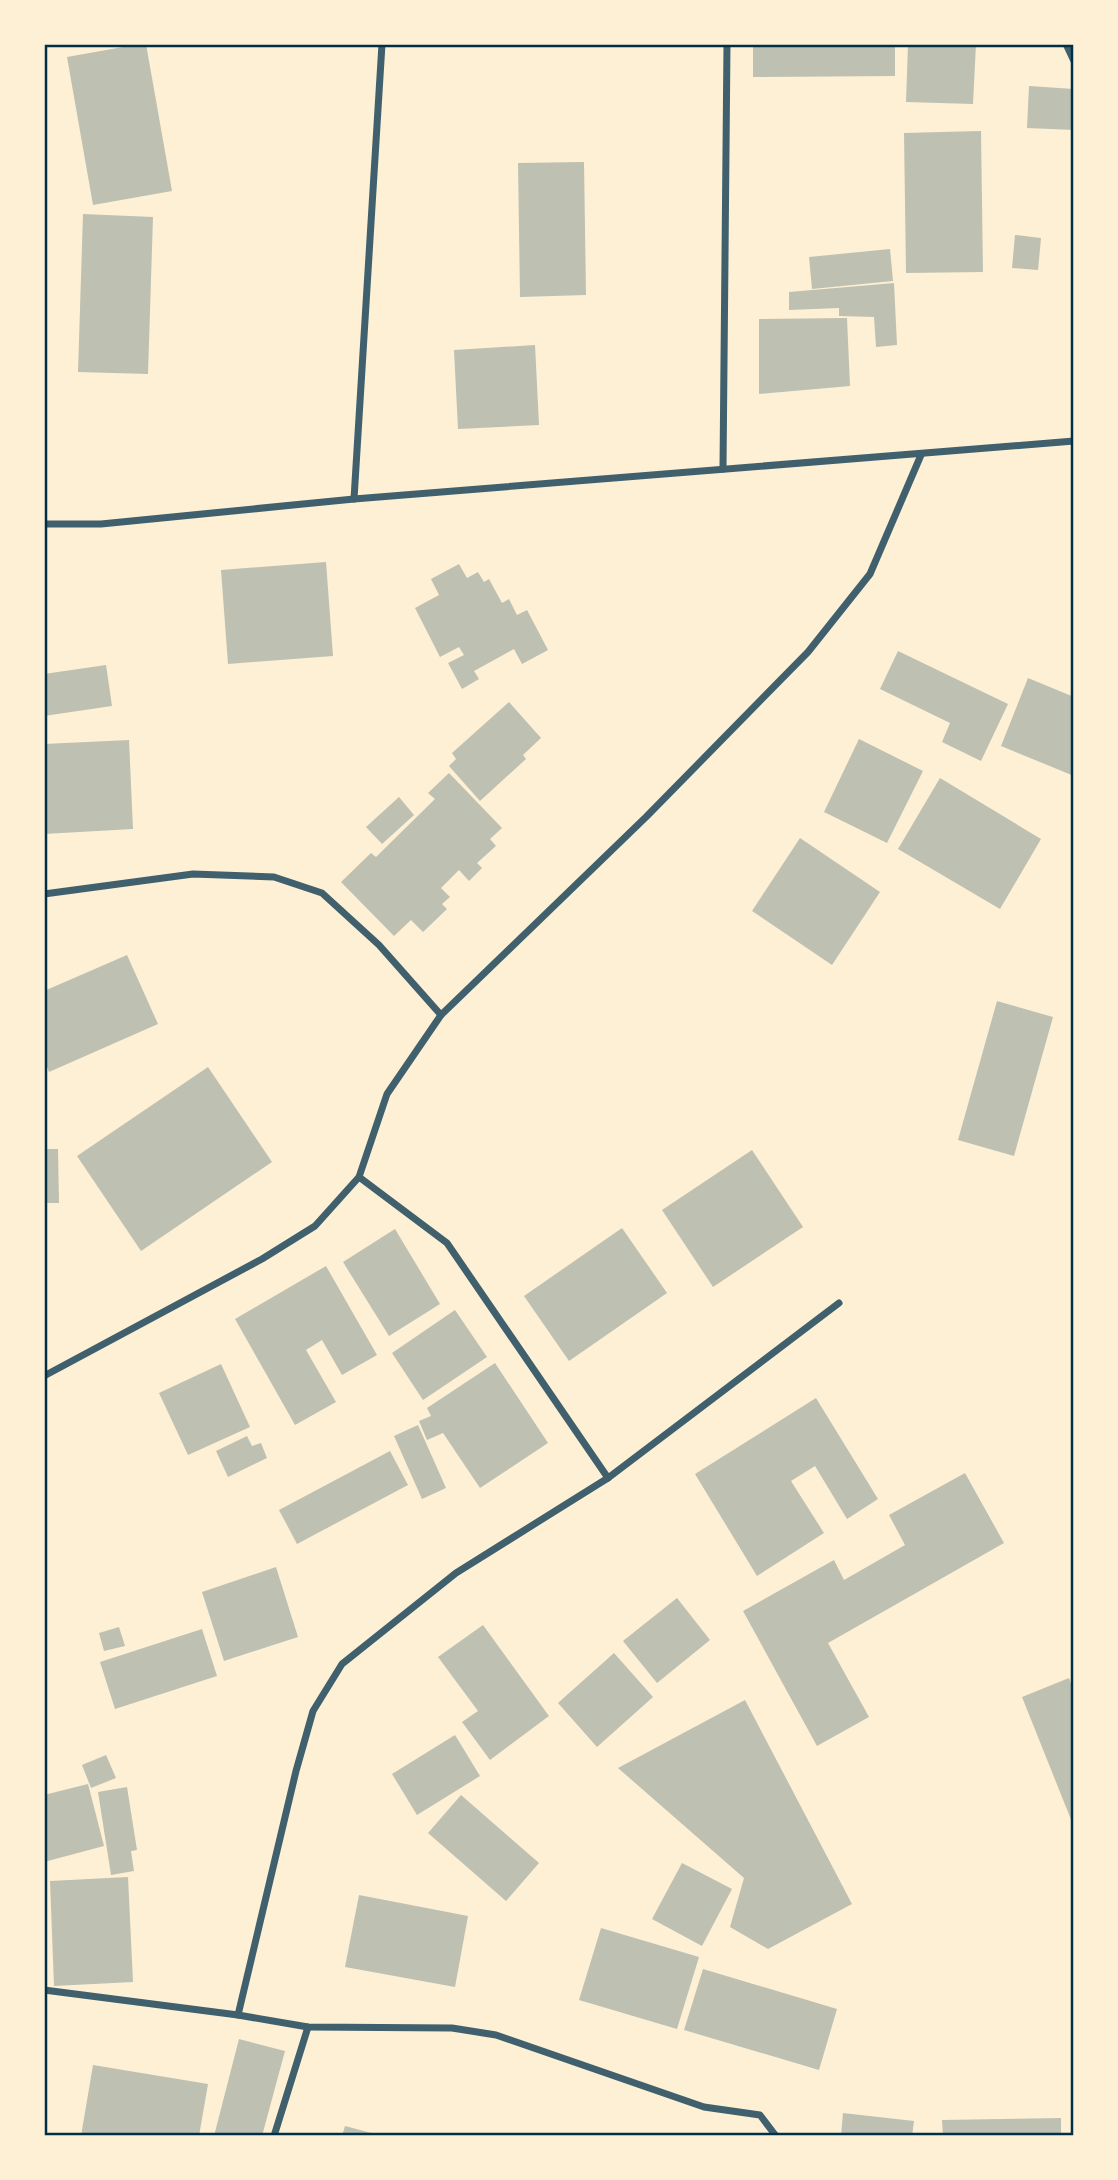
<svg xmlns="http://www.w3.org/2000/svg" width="1118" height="2180" font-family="Poppins,sans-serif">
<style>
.building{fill:#bec0b2}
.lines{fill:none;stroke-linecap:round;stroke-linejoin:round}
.minor{stroke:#3f606c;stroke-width:7}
.neatline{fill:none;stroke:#003049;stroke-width:2.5}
</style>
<rect width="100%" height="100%" fill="#fdf0d5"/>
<g class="building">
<path d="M 140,44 L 146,44 L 172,191 L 93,205 L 67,57 Z"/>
<path d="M 753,44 L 895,44 L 895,76 L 753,77 Z"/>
<path d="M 908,44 L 976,44 L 973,104 L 906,102 Z"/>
<path d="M 1029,86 L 1074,89 L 1074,130 L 1027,128 Z"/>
<path d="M 981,131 L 983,272 L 906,273 L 904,133 Z"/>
<path d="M 584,162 L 586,295 L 520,297 L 518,163 Z"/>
<path d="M 83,214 L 153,217 L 148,374 L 78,372 Z"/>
<path d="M 1015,235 L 1041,238 L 1038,270 L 1012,268 Z"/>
<path d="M 890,249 L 893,281 L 812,289 L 809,257 Z"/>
<path d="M 894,283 L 897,345 L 876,347 L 874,317 L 839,316 L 839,308 L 789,310 L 789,292 Z"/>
<path d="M 847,318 L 850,386 L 759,394 L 759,319 Z"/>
<path d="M 535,345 L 539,425 L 458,429 L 454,350 Z"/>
<path d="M 326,562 L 333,656 L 228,664 L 221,570 Z"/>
<path d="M 459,564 L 467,578 L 478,572 L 484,582 L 489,579 L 502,603 L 509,599 L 517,615 L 527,610 L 548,650 L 522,664 L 514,649 L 474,671 L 479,679 L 462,689 L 448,663 L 464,655 L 459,647 L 440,657 L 415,608 L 439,595 L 431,579 Z"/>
<path d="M 898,651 L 1008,704 L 981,761 L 942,742 L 950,723 L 880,689 Z"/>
<path d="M 106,665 L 112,706 L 44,716 L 44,674 Z"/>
<path d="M 1028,678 L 1074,697 L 1074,776 L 1001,746 Z"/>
<path d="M 509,702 L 541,738 L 523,755 L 526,759 L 480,801 L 449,766 L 456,759 L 452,753 Z"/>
<path d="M 859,739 L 923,771 L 887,843 L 824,812 Z"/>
<path d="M 129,740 L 133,829 L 44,834 L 44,744 Z"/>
<path d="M 449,773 L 502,828 L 490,839 L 496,846 L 477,863 L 482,868 L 469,881 L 459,870 L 441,888 L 450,897 L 442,904 L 447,909 L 423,932 L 411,920 L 394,936 L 341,882 L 371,853 L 376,857 L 435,799 L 428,793 Z"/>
<path d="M 940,778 L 1041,839 L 1000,909 L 898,849 Z"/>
<path d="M 399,797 L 414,815 L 382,844 L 366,827 Z"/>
<path d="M 800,838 L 880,892 L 832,965 L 752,911 Z"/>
<path d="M 127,955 L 158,1024 L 49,1072 L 44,1059 L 44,991 Z"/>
<path d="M 997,1001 L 1053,1017 L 1014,1156 L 958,1140 Z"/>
<path d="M 208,1067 L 272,1162 L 141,1251 L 77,1156 Z"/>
<path d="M 44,1149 L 58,1149 L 59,1203 L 44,1203 Z"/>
<path d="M 752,1150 L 803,1227 L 713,1287 L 662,1210 Z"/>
<path d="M 622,1228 L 667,1293 L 569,1361 L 524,1296 Z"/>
<path d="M 395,1229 L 440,1304 L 389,1336 L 343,1262 Z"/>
<path d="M 326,1266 L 377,1355 L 342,1375 L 322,1340 L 306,1350 L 336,1402 L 295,1425 L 235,1319 Z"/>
<path d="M 455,1310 L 487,1357 L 423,1400 L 392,1353 Z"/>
<path d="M 495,1363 L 548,1443 L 480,1488 L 443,1433 L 427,1440 L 419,1421 L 431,1416 L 427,1408 Z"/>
<path d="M 221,1364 L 250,1427 L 188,1455 L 159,1393 Z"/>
<path d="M 816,1398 L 878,1499 L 847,1519 L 815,1466 L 791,1481 L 824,1533 L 757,1576 L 695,1474 Z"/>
<path d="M 418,1425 L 446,1488 L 422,1499 L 394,1436 Z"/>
<path d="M 247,1436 L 252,1446 L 261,1443 L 267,1458 L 228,1477 L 216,1451 Z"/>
<path d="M 390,1451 L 408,1485 L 297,1544 L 279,1510 Z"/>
<path d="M 965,1473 L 1004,1543 L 828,1643 L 869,1717 L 817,1746 L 743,1611 L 834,1560 L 844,1580 L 905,1545 L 889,1515 Z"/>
<path d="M 276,1567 L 298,1637 L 224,1661 L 202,1592 Z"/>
<path d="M 677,1598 L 710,1640 L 657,1683 L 623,1641 Z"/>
<path d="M 483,1625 L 549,1716 L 490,1760 L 462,1722 L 478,1711 L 438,1657 Z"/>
<path d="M 119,1627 L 125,1646 L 104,1651 L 99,1633 Z"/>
<path d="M 202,1629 L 217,1676 L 115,1709 L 100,1662 Z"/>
<path d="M 614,1653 L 653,1697 L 597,1747 L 558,1703 Z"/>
<path d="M 1069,1678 L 1074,1692 L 1074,1827 L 1022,1697 Z"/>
<path d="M 745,1700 L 852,1904 L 768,1949 L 730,1927 L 744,1878 L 618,1768 Z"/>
<path d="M 455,1735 L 480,1776 L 417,1815 L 392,1774 Z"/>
<path d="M 106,1755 L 116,1778 L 91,1788 L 82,1765 Z"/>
<path d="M 88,1784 L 104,1846 L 44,1862 L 44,1795 Z"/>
<path d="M 127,1787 L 137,1850 L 131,1851 L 134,1871 L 111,1875 L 98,1792 Z"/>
<path d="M 461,1795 L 539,1863 L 506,1901 L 428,1833 Z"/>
<path d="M 682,1863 L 732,1889 L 702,1946 L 652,1919 Z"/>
<path d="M 128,1877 L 133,1982 L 54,1986 L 50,1881 Z"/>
<path d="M 359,1895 L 468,1916 L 455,1987 L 345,1967 Z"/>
<path d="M 601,1928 L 699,1957 L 677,2029 L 579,2000 Z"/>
<path d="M 703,1969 L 837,2009 L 819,2070 L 684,2030 Z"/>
<path d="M 239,2039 L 285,2051 L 262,2136 L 214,2136 Z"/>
<path d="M 93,2065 L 208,2084 L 199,2136 L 81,2136 Z"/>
<path d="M 843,2113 L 914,2121 L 912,2136 L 841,2136 Z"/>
<path d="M 1061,2118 L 1061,2136 L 943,2136 L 942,2120 Z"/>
<path d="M 345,2126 L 379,2135 L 379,2136 L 342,2136 Z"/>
</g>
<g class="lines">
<g class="minor">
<path d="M 1066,44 L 1074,61"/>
<path d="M 723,469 L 727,44"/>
<path d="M 354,499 L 382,44"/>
<path d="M 44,524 L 101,524 L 354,499 L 1074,441"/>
<path d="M 44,894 L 193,874 L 274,877 L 322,893 L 379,945 L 441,1015"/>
<path d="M 359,1177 L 447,1243 L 608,1478"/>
<path d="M 44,1376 L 262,1259 L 315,1226 L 359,1177 L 387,1094 L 441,1015 L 646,817 L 808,652 L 870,574 L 921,455"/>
<path d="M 44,1990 L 238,2015 L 308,2027 L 452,2028 L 496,2035 L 704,2107 L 760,2115 L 776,2136"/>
<path d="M 238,2015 L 296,1771 L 313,1711 L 342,1664 L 456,1573 L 608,1478 L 839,1303"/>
<path d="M 274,2136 L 308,2027"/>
</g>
</g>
<rect width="1118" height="2180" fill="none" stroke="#fdf0d5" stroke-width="91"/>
<rect x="46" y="46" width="1026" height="2088" class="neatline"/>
</svg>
